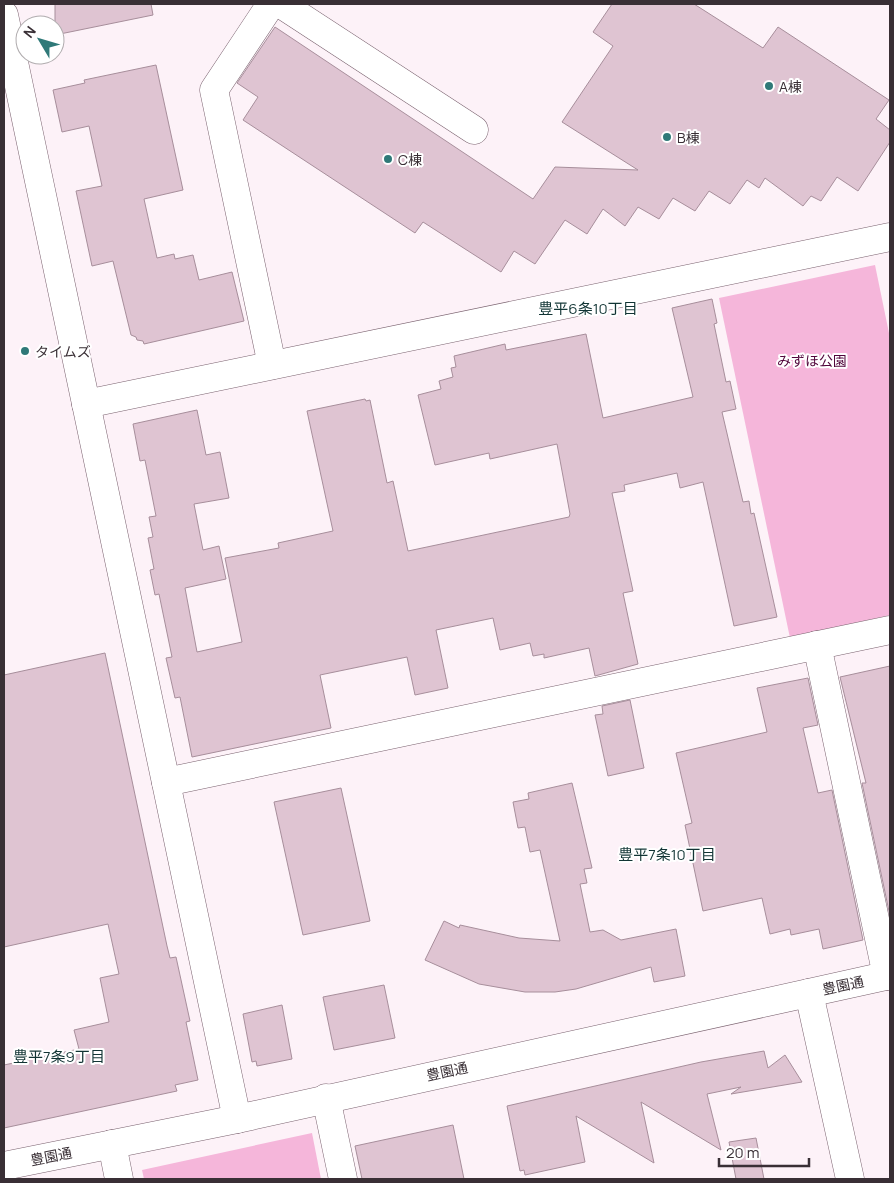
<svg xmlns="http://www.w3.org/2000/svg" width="894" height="1183" font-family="Manrope,'Noto Sans JP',sans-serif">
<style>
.green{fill:#f5b6da}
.building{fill:#dfc4d2;stroke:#a78e9b}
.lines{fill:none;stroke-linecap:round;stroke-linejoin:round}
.minor-casing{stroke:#7a626f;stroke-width:29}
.minor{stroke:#fff;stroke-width:28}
.poi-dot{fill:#2f7978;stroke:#fff;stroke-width:2}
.labels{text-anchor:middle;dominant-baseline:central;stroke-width:4;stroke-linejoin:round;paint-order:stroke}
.poi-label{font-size:14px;fill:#392f35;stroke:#fff;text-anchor:start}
.park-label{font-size:14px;fill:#51053b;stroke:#fff}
.street-label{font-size:14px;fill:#392f35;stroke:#fff}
.neighbourhood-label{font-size:15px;fill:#113434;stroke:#fff}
</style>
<rect width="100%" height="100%" fill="#fdf2f8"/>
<g class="green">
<path d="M 875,265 L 890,338 L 890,615 L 790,638 L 719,298 Z"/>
<path d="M 312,1133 L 321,1179 L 144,1179 L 142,1170 Z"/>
</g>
<g class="building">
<path d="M 55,4 L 151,4 L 153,15 L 55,35 Z"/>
<path d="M 612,4 L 694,4 L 763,48 L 778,27 L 889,100 L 876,119 L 890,130 L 890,142 L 858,191 L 837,177 L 821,201 L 811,196 L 803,206 L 765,178 L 759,188 L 747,180 L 730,204 L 709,191 L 695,211 L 673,198 L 659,219 L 638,207 L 625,226 L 603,209 L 587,234 L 565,220 L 535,264 L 514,251 L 501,272 L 423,222 L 415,233 L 243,120 L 258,97 L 237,83 L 275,27 L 533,199 L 555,167 L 638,170 L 562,122 L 613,46 L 593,32 Z"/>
<path d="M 156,65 L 183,190 L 144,199 L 157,258 L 174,254 L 175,259 L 193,255 L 199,280 L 232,272 L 244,321 L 144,344 L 143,341 L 137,340 L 136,337 L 131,335 L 113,261 L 92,266 L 76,191 L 102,186 L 89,126 L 62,132 L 53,90 L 85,83 L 84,80 Z"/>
<path d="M 712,299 L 717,323 L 714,324 L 726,382 L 730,381 L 736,409 L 722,412 L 743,502 L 749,501 L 751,514 L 754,513 L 777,617 L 734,626 L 703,482 L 680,488 L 677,473 L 624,485 L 625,491 L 612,493 L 633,591 L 623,593 L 638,664 L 595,676 L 589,648 L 544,658 L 544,654 L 533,656 L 530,643 L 500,650 L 493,618 L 436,630 L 448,688 L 415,695 L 407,657 L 320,675 L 331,728 L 192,757 L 180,697 L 175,698 L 166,658 L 172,657 L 159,594 L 155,595 L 150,570 L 154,569 L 148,538 L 153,537 L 149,517 L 156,516 L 145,460 L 140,461 L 133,424 L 197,410 L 206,455 L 220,452 L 229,498 L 194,504 L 203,550 L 219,546 L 226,579 L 185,588 L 197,652 L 242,642 L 225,558 L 279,548 L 278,543 L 333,531 L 307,411 L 365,399 L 366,401 L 370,400 L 387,483 L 393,481 L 408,551 L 569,517 L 570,514 L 557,444 L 490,459 L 489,453 L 435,465 L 418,395 L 441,389 L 439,381 L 453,377 L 451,368 L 456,367 L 454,356 L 505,344 L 506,350 L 586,334 L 603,418 L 693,397 L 672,308 Z"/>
<path d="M 105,653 L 167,946 L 170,958 L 176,957 L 190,1021 L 186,1022 L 198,1080 L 175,1085 L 177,1091 L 4,1128 L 4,1065 L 79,1049 L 74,1030 L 109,1022 L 100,978 L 119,974 L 108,924 L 4,947 L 4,675 Z"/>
<path d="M 890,666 L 890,916 L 862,783 L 866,783 L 840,677 Z"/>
<path d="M 808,678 L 818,725 L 803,728 L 818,793 L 832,790 L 863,940 L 823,949 L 819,929 L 791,935 L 790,929 L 770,934 L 762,898 L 703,911 L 685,825 L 692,823 L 676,753 L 767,732 L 757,688 Z"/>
<path d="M 630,700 L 644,768 L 608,776 L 595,715 L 603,714 L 602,706 Z"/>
<path d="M 572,783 L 592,868 L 584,869 L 587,883 L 580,884 L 590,932 L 603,930 L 621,940 L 676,929 L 685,976 L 654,982 L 651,967 L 576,989 L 555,992 L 525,992 L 479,984 L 425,960 L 444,921 L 459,928 L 460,925 L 519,938 L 560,941 L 540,850 L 530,852 L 525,827 L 518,828 L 513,802 L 529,799 L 528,793 Z"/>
<path d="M 341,788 L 370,921 L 303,935 L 274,802 Z"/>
<path d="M 384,985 L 395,1038 L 334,1050 L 323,997 Z"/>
<path d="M 282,1005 L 292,1059 L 257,1066 L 256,1061 L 252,1062 L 243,1014 Z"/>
<path d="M 764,1051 L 768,1068 L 785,1055 L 802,1082 L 731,1094 L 741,1087 L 707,1094 L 721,1150 L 641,1102 L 654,1163 L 576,1116 L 585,1162 L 525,1175 L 524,1170 L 520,1171 L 507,1106 L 701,1062 Z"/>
<path d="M 453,1125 L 464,1179 L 362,1179 L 355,1146 Z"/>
<path d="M 756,1138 L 764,1179 L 736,1179 L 729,1142 Z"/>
</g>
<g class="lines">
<g class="minor-casing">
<g id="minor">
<path d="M 271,4 L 214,90 L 272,365"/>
<path d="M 281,4 L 474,130"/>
<path d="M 4,15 L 237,1119"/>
<path d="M 86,404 L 890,237"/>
<path d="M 817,645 L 887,976"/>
<path d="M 166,782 L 890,630"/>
<path d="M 809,993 L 850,1179"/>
<path d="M 326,1098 L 343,1179"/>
<path d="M 112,1144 L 119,1179"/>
<path d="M 4,1166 L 237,1119 L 890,975"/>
</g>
</g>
<use href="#minor" class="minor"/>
</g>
<g class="poi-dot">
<circle cx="769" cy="86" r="5"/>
<circle cx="667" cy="137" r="5"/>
<circle cx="388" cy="159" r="5"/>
<circle cx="25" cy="351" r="5"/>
</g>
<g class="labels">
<g class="poi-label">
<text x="779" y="86">A棟</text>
<text x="677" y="137">B棟</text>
<text x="398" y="159">C棟</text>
<text x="35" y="351">タイムズ</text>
</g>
<g class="park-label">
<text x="812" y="360">みずほ公園</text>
</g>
<g class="street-label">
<text transform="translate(843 985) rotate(-12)">豊園通</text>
<text transform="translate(447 1071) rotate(-12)">豊園通</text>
<text transform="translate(51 1156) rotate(-11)">豊園通</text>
</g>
<g class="neighbourhood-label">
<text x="588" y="308">豊平6条10丁目</text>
<text x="667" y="854">豊平7条10丁目</text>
<text x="59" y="1056">豊平7条9丁目</text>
</g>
</g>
<rect width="894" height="1183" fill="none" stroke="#392f35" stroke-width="10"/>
<g transform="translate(40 40) rotate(308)"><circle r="24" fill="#ffffff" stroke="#b0acae"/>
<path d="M0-4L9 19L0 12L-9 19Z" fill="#2f7978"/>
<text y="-8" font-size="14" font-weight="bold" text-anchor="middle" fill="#392f35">N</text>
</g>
<path d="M719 1158v8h90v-8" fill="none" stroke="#392f35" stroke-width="2.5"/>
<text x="726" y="1158" font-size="15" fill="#392f35" stroke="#ffffff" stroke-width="4" paint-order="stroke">20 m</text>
</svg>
